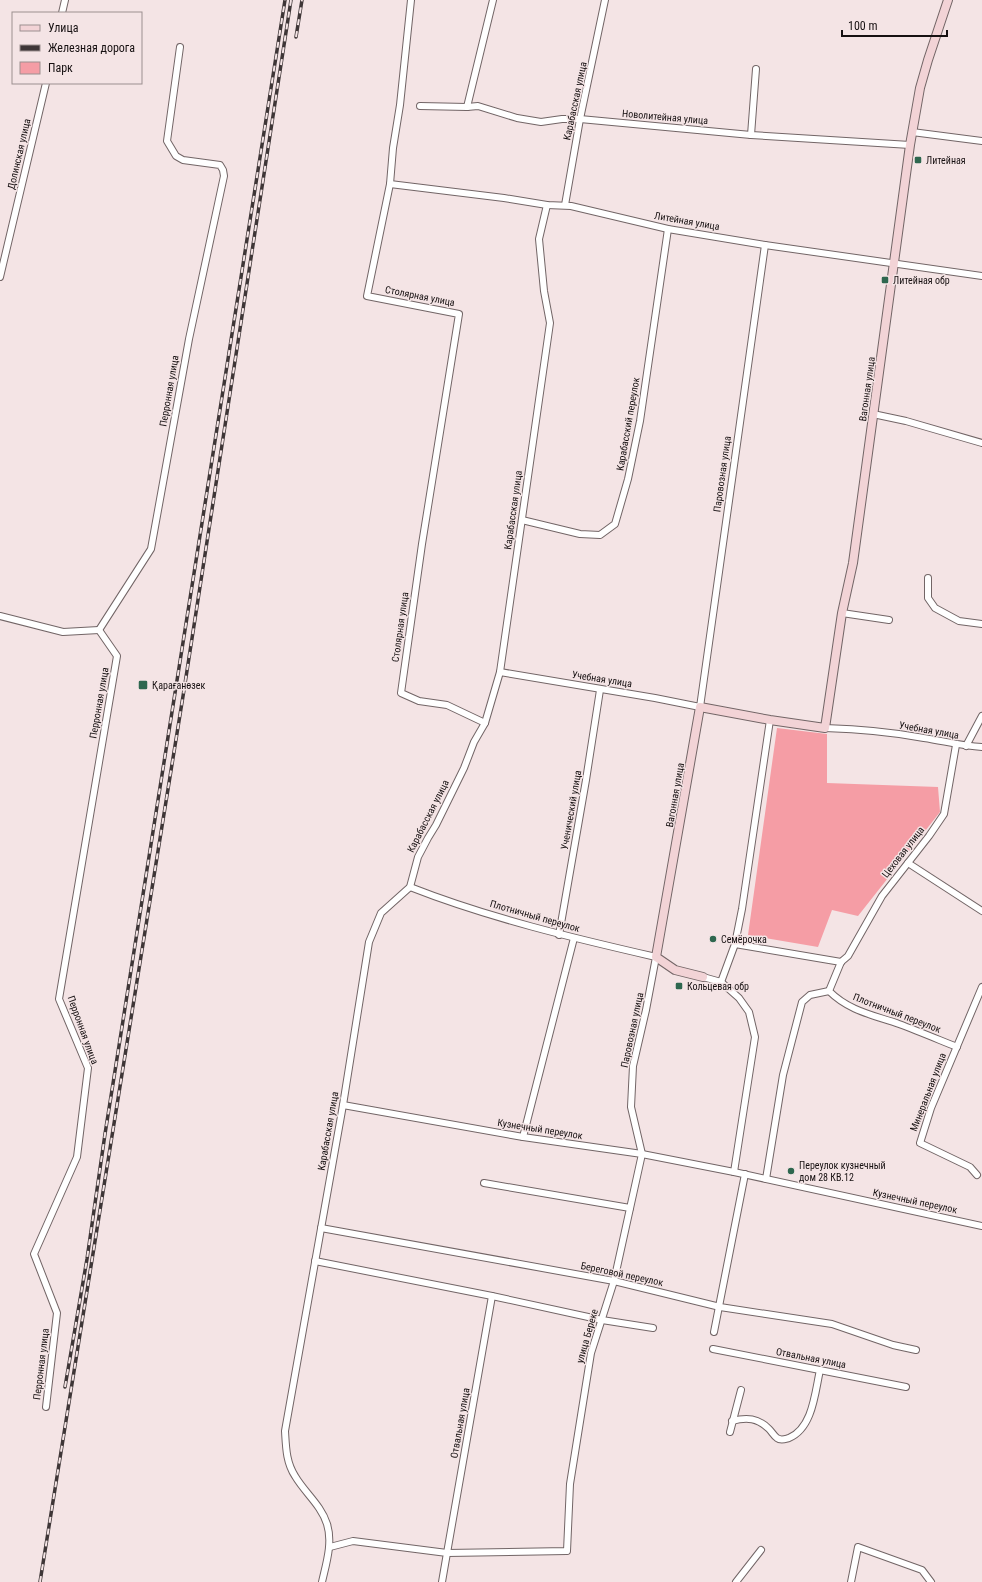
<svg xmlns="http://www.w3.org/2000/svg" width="982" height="1582" font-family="'Roboto Condensed',sans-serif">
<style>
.green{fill:#f59da5}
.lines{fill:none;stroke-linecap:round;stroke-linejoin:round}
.street-casing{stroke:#726566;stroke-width:8}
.secondary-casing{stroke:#726566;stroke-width:10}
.street{stroke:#fff;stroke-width:6}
.secondary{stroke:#f2d3d6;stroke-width:8}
.rail-casing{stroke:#3e3637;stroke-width:3.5}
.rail{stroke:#f4e4e5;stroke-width:2;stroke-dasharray:6;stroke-linecap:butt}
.poi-dot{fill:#2e674f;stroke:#f4e4e5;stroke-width:1.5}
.labels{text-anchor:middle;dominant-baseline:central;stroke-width:3;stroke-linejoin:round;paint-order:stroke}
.street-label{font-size:10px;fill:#161011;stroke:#f4e4e5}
.poi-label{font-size:10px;fill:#161011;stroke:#f4e4e5;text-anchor:start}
</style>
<rect width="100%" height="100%" fill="#f4e4e5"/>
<path class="green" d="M 777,728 L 827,734 L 827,783 L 938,787 L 940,812 L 858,916 L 832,910 L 818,947 L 748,935 Z"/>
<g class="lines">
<g class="street-casing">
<g id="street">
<path d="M 411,0 L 400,105 L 393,148 L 390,184 L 367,296 L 459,314 L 422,544 L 401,693 L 419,701 L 447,705 L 485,723"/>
<path d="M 62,13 L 65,0"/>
<path d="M 420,106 L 467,107 L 478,106 L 517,118 L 541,122 L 562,119 L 580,119 L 751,135 L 910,145"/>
<path d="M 467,107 L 493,0"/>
<path d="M 912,132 L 982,141"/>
<path d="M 751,135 L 756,69"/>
<path d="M 390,184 L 504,198 L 547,205 L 571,206 L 668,229 L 765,245 L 982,276"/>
<path d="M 565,205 L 580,119 L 605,0"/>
<path d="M 0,277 L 46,83"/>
<path d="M 873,414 L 906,421 L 982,443"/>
<path d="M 522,520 L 580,534 L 600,535 L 615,524 L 628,479 L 640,421 L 668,229"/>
<path d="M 928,578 L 928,598 L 935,608 L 959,621 L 982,624"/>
<path d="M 842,613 L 889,620"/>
<path d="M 0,616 L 63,632 L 99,630"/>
<path d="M 99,630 L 151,549 L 189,339 L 224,176 L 223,170 L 220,165 L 183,160 L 176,156 L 167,141 L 180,47"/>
<path d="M 500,672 L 655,698 L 700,707 L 765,245"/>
<path d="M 825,728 C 858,729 892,732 924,738 C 944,741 962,746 982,747"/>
<path d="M 966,746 L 982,716"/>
<path d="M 908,863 L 982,911"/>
<path d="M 410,887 C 489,918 573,938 656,957 L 646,1010 L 633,1066 L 631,1107 L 642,1154 L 614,1281 L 591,1353 L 570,1484 L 567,1551 L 447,1553 L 492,1296"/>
<path d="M 559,935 L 586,780 L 600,690"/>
<path d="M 735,944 L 841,962"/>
<path d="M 841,962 L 848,956 L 882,896 L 929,836 L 944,814 L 956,745"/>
<path d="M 841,962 L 829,991 C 849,1011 873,1015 899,1024 C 918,1031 937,1039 957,1047"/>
<path d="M 703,977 L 721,982 L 739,998 L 749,1012 L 755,1037 L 734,1172"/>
<path d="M 721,982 L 735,944 L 742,909 L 770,720"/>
<path d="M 343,1105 L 523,1137 L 642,1154 L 734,1172 L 982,1226"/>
<path d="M 523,1137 L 574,938"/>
<path d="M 977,1175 L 970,1167 L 920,1143 L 931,1108 L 982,987"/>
<path d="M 766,1179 L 783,1075 L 802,1002 L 810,995 L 829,991"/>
<path d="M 484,1183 L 630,1208"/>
<path d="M 321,1228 L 614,1281 L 720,1307 L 832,1324 L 893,1345 L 916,1350"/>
<path d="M 315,1261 L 492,1296 L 602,1320 L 653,1328"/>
<path d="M 714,1332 L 745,1174"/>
<path d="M 713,1349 L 906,1387"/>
<path d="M 46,1407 L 57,1313 L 34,1254 L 77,1157 L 88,1068 L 59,999 L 117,656 L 99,630"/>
<path d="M 732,1421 C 747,1417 758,1418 769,1429 C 772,1432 774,1436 777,1438 C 781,1441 785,1439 789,1438 C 813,1428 815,1392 820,1370"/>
<path d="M 730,1432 L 741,1390"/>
<path d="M 330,1547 L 353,1541 L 447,1553 L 442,1582"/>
<path d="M 322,1582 C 326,1564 333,1543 327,1524 C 321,1505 305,1493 295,1476 C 286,1462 286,1447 285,1431 L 343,1105 L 369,942 L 381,913 L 410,887 L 418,857 L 428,838 L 436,825 L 464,768 L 474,742 L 485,723 L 500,672 L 550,323 L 544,291 L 539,239 L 547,205"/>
<path d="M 736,1582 L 761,1550"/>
<path d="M 851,1582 L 858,1547 L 922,1570 L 931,1582"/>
</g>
</g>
<g class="secondary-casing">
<path id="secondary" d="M 703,977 L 675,970 L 656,957 L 700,707 L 770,720 L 825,728 L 842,613 L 853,563 L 910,145 L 920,88 L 928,60 L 948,0"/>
</g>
<use href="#street" class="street"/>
<use href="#secondary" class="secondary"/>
<g class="rail-casing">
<g id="rail">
<path d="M 296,37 L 302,0"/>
<path d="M 65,1387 L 87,1259 L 105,1134 L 285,0"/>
<path d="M 40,1582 L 184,690 L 291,0"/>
</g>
</g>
<use href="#rail" class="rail"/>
</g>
<g class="poi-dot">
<rect x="914" y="156" width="8" height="8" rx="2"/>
<rect x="881" y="276" width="8" height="8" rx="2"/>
<rect x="138" y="680" width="10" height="10" rx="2"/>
<circle cx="713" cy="939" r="4"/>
<rect x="675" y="982" width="8" height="8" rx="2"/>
<circle cx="791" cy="1171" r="4"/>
</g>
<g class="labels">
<g class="street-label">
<text transform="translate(575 101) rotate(-78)">Карабасская улица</text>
<text transform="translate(665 117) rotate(5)">Новолитейная улица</text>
<text transform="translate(19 154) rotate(-77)">Долинская улица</text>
<text transform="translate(687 221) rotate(10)">Литейная улица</text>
<text transform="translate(420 296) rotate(11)">Столярная улица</text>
<text transform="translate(867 389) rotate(-82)">Вагонная улица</text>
<text transform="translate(169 391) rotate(-80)">Перронная улица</text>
<text transform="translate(628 424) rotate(-80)">Карабасский переулок</text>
<text transform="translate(722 474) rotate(-82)">Паровозная улица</text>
<text transform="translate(513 510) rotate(-82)">Карабасская улица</text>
<text transform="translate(400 627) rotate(-82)">Столярная улица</text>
<text transform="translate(602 679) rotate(9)">Учебная улица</text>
<text transform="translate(99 703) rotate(-80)">Перронная улица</text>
<text transform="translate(929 730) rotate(10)">Учебная улица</text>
<text transform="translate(675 795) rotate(-80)">Вагонная улица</text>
<text transform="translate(571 810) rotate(-80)">Ученический улица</text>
<text transform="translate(428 816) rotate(-63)">Карабасская улица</text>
<text transform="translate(903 852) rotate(-52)">Цеховая улица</text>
<text transform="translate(535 916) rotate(16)">Плотничный переулок</text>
<text transform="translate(897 1013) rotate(21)">Плотничный переулок</text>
<text transform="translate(83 1030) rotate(70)">Перронная улица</text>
<text transform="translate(632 1030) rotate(-78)">Паровозная улица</text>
<text transform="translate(928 1092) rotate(-69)">Минеральная улица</text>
<text transform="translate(540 1129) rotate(9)">Кузнечный переулок</text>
<text transform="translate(328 1131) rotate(-80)">Карабасская улица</text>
<text transform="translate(915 1201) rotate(12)">Кузнечный переулок</text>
<text transform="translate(622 1274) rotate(12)">Береговой переулок</text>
<text transform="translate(587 1336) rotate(-74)">улица Береке</text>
<text transform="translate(811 1358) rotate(11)">Отвальная улица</text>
<text transform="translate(41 1364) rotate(-83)">Перронная улица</text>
<text transform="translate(460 1423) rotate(-80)">Отвальная улица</text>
</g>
<g class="poi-label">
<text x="926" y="160">Литейная</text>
<text x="893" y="280">Литейная обр</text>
<text x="152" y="685">Қарағанөзек</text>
<text x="721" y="939">Семёрочка</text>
<text x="687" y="986">Кольцевая обр</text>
<text x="799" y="1165">Переулок кузнечный<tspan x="799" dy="12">дом 28 КВ.12</tspan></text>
</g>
</g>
<rect x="12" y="12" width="130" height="72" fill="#f4e4e5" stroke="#9b8f90"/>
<rect x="20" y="25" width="20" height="6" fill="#f2d3d6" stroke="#9b8f90"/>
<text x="48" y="32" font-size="12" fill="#161011">Улица</text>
<rect x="20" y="45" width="20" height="6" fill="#3e3637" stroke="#9b8f90"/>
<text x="48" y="52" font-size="12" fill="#161011">Железная дорога</text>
<rect x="20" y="62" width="20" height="12" fill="#f59da5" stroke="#9b8f90"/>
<text x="48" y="72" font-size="12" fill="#161011">Парк</text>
<path d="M842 30v6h105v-6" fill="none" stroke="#161011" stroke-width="2"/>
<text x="848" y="30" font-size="12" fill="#161011" stroke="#f4e4e5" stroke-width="3" paint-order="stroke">100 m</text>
</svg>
